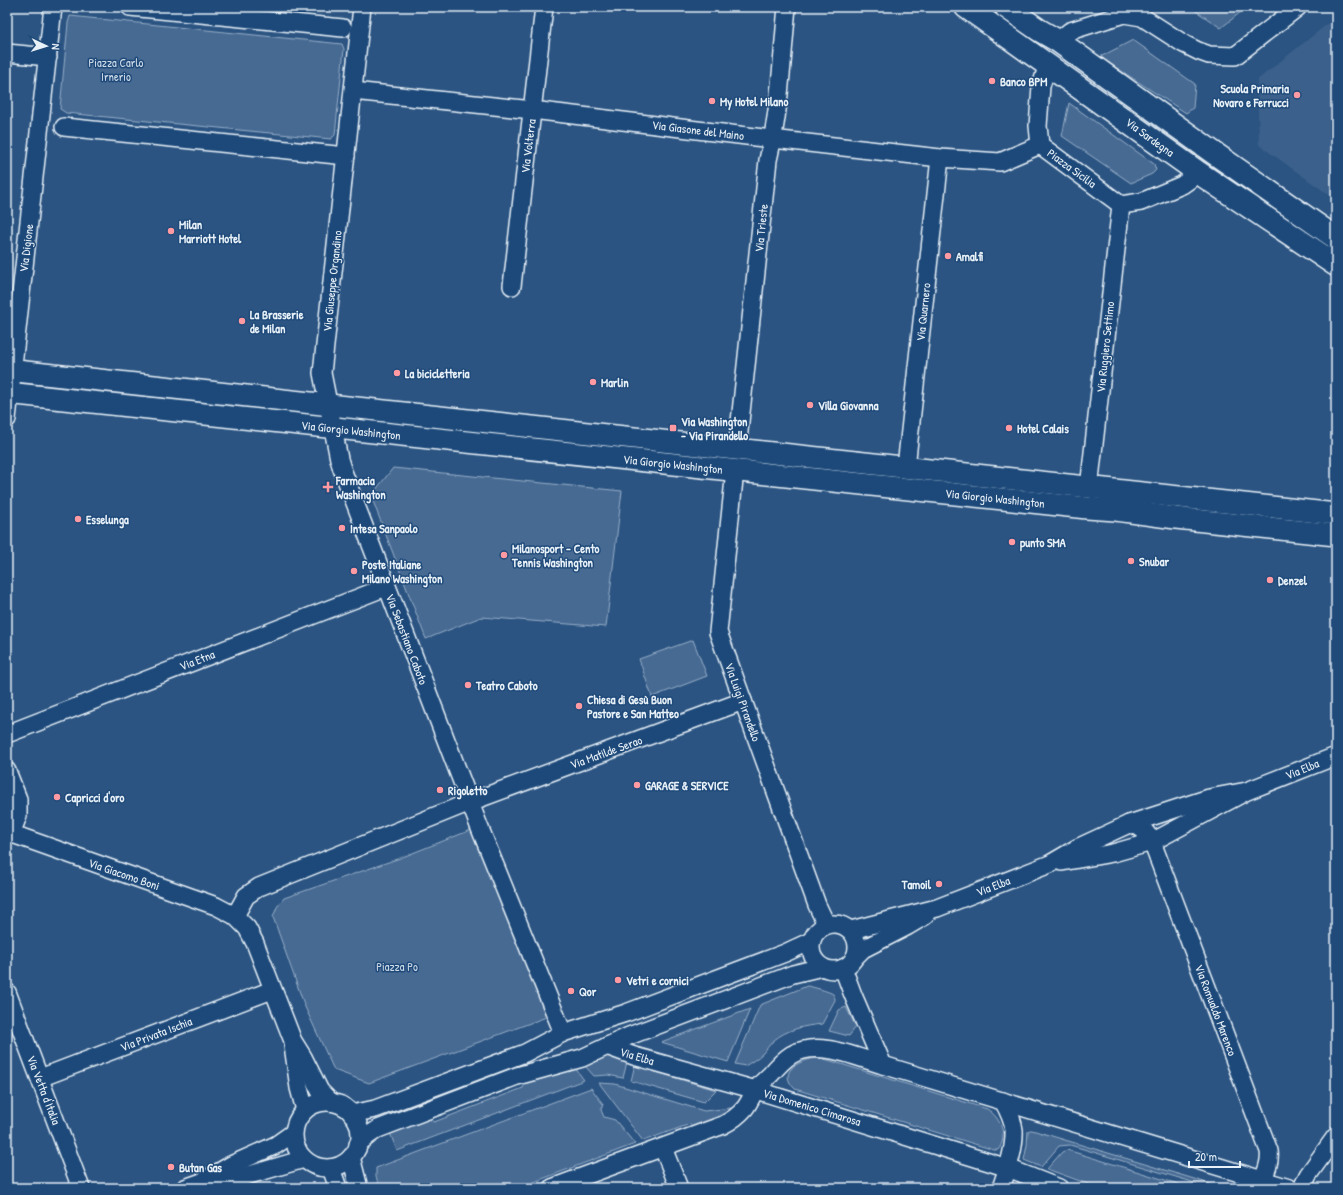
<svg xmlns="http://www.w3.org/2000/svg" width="1343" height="1195" font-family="'Patrick Hand',sans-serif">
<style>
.built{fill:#3a608b}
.green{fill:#476b93;stroke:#98aec6}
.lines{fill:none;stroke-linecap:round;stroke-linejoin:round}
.minor-casing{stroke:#e8f1f8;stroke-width:20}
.tertiary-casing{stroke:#e8f1f8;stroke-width:24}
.secondary-casing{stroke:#e8f1f8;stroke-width:25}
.minor{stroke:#1f4a7a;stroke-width:17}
.tertiary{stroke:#1f4a7a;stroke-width:21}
.secondary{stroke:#1f4a7a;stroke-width:22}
.poi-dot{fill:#ff9aa2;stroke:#1f4a7a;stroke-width:1.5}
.labels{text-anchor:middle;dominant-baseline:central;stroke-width:3;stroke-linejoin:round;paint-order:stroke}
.park-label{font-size:12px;fill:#d0dde9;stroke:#1f4a7a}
.poi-label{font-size:12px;font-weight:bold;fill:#e8f1f8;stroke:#1f4a7a;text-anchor:start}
.street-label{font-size:12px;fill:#e8f1f8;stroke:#1f4a7a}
</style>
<rect width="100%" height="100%" fill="#2b5482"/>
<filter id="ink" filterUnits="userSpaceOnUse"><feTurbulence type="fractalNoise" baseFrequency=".025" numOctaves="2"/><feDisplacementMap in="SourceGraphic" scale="8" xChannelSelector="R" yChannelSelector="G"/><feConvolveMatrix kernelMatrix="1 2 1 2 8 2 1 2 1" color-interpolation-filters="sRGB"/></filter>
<g filter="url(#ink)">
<path class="built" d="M 1336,17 L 1336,200 L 1259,145 L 1257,80 Z"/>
<g class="green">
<path d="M 1190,7 L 1247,7 L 1221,28 Z"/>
<path d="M 70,16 L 342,44 L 344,49 L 335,135 L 331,139 L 66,113 L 60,109 L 68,23 Z"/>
<path d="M 1133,40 L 1195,84 L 1193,108 L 1186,113 L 1100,57 Z"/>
<path d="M 1069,103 L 1154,164 L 1156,170 L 1152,174 L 1131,183 L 1062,136 Z"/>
<path d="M 393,468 L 622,491 L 606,627 L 481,617 L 426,639 L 371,496 Z"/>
<path d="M 693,640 L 707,676 L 652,697 L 639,659 Z"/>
<path d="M 476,828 L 549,1016 L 369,1083 L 334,1070 L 305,1007 L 273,917 L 277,907 L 284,898 L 400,858 Z"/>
<path d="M 807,986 C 810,986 831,992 833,994 C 834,996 835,997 835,1000 L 822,1024 C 804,1026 787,1029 773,1041 C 769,1045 766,1050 763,1053 C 757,1059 751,1062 745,1066 L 735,1064 L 760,1005 Z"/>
<path d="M 846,1007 L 856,1027 L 849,1036 L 829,1031 L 839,1010 Z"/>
<path d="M 750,1009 L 728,1062 L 661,1042 Z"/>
<path d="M 608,1055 L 628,1058 L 623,1078 L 608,1075 L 594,1076 L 584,1065 Z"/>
<path d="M 818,1058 L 828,1060 L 987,1109 C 1000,1117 1009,1136 998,1150 L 994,1150 L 795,1089 C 775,1070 803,1059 818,1058 Z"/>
<path d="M 636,1060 L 643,1062 L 646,1069 L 716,1090 L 704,1102 L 631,1081 Z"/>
<path d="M 575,1068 L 584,1080 L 397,1151 L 390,1133 L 427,1118 L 434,1122 L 523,1088 L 526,1081 Z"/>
<path d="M 599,1083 L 615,1084 L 704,1111 L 731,1108 C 724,1119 710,1122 698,1127 L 690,1124 L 643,1141 Z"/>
<path d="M 591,1088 L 603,1104 L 601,1110 L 604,1117 L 615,1120 L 635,1144 L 518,1188 L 380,1188 L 376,1177 L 376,1168 Z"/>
<path d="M 1030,1130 L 1032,1130 L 1224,1188 L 1200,1188 L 1195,1184 L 1189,1181 L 1070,1145 L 1059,1146 L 1041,1167 L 1024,1160 L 1027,1145 L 1028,1131 Z"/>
<path d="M 1067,1150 L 1188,1187 L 1191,1188 L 1099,1188 L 1047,1169 L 1062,1152 Z"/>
</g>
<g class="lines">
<g class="minor-casing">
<g id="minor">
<path d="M 130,7 L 343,28"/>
<path d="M 362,7 L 322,373 L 339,459 L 342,469 L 479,826 L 563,1033"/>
<path d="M 1058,41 L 1070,31 L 1124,14 L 1142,17 L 1184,44 L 1198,51 L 1209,55 L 1235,56 L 1298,7"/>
<path d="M 7,53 L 48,57"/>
<path d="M 1048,64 L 1041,86 L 1038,126 L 1040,145 L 1121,205 L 1141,202 L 1182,185 L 1199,173"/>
<path d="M 353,91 L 532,110 L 755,137 L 940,158 L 1000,162 L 1040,145"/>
<path d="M 64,127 L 346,156"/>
<path d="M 512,286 L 544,7"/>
<path d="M 7,419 L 53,7"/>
<path d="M 737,450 L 768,160 C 780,110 782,58 787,7"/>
<path d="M 906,467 L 940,158"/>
<path d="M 735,470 L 718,632 L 817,905 L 826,924"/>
<path d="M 1089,488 L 1121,205"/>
<path d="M 7,734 L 386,587"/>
<path d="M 7,771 L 18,799 L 18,816 L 11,834"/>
<path d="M 1129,824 C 1146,827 1149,836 1155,850 L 1269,1151 C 1271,1164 1264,1176 1259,1188"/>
<path d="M 7,832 L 216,906 L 235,916 L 247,928 L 255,943 L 293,1041 L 303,1057 L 320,1091 L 331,1102"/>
<path d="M 1062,862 L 1113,853 L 1152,842 L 1247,791 L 1336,756"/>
<path d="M 235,916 L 246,896 L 259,887 L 470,802 L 743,701"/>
<circle cx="834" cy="947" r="23"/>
<path d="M 851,930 L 937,908 L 1050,864 L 1079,847 L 1129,824 L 1209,798 L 1247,791"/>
<path d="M 854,958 L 863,949 L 908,926 L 925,916"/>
<path d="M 843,968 L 853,995 L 883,1065"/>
<path d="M 7,992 L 81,1188"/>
<path d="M 293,1045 L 299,1088 L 305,1110"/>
<path d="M 607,1046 L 634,1056 L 756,1090 L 1008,1168 L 1059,1188"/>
<path d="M 40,1078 L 272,990"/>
<circle cx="327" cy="1135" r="33"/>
<path d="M 352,1114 L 375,1109 L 525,1053 L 563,1033 L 626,1013 L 785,953 L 811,941"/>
<path d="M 358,1144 L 369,1135 L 378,1129 L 517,1076 L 582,1058 L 629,1036 L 793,974 L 822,967"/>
<path d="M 663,1148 L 679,1188"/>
<path d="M 351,1157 L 359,1188"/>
<path d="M 331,1168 L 338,1188"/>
<path d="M 207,1181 L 236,1179 L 304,1159"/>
<path d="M 185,1188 L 202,1182 L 231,1165 L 276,1145 L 293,1133"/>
<path d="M 552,1188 L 723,1125 C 731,1121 739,1115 745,1108 C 749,1103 752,1095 756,1090 C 760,1084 766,1079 771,1074 C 777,1067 783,1060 791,1055 C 819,1039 855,1057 883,1065 L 1289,1188"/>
<path d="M 1001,1188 C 1007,1170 1015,1149 1014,1130 C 1013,1120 1008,1110 1003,1101"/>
<path d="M 1302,1188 L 1308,1175 L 1336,1136"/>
</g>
</g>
<g class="tertiary-casing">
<g id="tertiary">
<path d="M 7,370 L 1336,514"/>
<path d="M 7,393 L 1087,508 L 1116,510 L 1176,518 L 1336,535"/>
</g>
</g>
<g class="secondary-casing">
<g id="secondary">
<path d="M 966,7 L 1199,173 L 1336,265"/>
<path d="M 1006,7 L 1039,30 L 1058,41 L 1214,153 L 1336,238"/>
</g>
</g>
<use href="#minor" class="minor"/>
<use href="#tertiary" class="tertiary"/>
<use href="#secondary" class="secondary"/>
</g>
</g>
<g class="poi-dot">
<circle cx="992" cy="81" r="4"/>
<circle cx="1297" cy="95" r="4"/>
<circle cx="712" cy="101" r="4"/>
<circle cx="171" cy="231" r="4"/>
<circle cx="948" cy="256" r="4"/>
<circle cx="242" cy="321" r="4"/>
<circle cx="397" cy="373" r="4"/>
<circle cx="593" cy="382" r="4"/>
<circle cx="810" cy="405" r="4"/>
<rect x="669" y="424" width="8" height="8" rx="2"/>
<circle cx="1009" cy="428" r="4"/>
<path d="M326 481h4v4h4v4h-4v4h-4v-4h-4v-4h4z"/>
<circle cx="78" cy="519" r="4"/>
<circle cx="342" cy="528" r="4"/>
<circle cx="1012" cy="542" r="4"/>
<circle cx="504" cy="555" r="4"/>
<circle cx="1131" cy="561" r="4"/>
<circle cx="354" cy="571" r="4"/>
<circle cx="1270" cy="580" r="4"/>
<circle cx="468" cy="685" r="4"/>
<circle cx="579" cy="706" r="4"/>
<circle cx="637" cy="785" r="4"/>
<circle cx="440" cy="790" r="4"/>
<circle cx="57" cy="797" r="4"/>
<circle cx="939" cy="884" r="4"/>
<circle cx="618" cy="980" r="4"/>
<circle cx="571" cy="991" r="4"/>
<circle cx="171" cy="1167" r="4"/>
</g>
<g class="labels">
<g class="park-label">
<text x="116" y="62">Piazza Carlo<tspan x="116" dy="14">Irnerio</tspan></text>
<text x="397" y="966">Piazza Po</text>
</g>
<g class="poi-label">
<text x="1000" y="81">Banco BPM</text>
<text x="1289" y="88" text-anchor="end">Scuola Primaria<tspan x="1289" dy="14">Novaro e Ferrucci</tspan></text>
<text x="720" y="101">My Hotel Milano</text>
<text x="179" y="224">Milan<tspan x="179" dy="14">Marriott Hotel</tspan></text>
<text x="956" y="256">Amalfi</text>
<text x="250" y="314">La Brasserie<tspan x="250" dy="14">de Milan</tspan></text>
<text x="405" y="373">La bicicletteria</text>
<text x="601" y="382">Marlin</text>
<text x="818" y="405">Villa Giovanna</text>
<text x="681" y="421">Via Washington<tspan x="681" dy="14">- Via Pirandello</tspan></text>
<text x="1017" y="428">Hotel Calais</text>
<text x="336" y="480">Farmacia<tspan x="336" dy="14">Washington</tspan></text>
<text x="86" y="519">Esselunga</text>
<text x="350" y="528">Intesa Sanpaolo</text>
<text x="1020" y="542">punto SMA</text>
<text x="512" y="548">Milanosport - Cento<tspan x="512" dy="14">Tennis Washington</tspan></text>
<text x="1139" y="561">Snubar</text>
<text x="362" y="564">Poste Italiane<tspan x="362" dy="14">Milano Washington</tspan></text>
<text x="1278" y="580">Denzel</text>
<text x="476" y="685">Teatro Caboto</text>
<text x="587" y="699">Chiesa di Gesù Buon<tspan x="587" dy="14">Pastore e San Matteo</tspan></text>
<text x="645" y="785">GARAGE &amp; SERVICE</text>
<text x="448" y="790">Rigoletto</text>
<text x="65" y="797">Capricci d'oro</text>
<text x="931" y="884" text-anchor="end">Tamoil</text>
<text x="626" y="980">Vetri e cornici</text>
<text x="579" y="991">Qor</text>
<text x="179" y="1167">Butan Gas</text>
</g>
<g class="street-label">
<text transform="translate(698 130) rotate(7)">Via Giasone del Maino</text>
<text transform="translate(1150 137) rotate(36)">Via Sardegna</text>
<text transform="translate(528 146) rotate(-83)">Via Volterra</text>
<text transform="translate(1072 168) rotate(36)">Piazza Sicilia</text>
<text transform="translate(761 228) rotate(-84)">Via Trieste</text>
<text transform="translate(26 248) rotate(-83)">Via Digione</text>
<text transform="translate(332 281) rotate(-84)">Via Giuseppe Organdino</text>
<text transform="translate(923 312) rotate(-84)">Via Quarnero</text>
<text transform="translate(1105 347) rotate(-84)">Via Ruggiero Settimo</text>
<text transform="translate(351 430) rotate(6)">Via Giorgio Washington</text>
<text transform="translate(673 464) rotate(6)">Via Giorgio Washington</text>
<text transform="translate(995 498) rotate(6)">Via Giorgio Washington</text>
<text transform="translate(407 639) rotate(69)">Via Sebastiano Caboto</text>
<text transform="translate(197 660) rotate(-21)">Via Etna</text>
<text transform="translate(743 702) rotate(70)">Via Luigi Pirandello</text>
<text transform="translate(606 752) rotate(-20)">Via Matilde Serao</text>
<text transform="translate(1302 769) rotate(-22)">Via Elba</text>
<text transform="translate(124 874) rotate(19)">Via Giacomo Boni</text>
<text transform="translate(993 886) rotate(-21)">Via Elba</text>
<text transform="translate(1216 1010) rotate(69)">Via Romualdo Marenco</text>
<text transform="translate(156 1034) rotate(-21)">Via Privata Ischia</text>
<text transform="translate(637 1056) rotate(17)">Via Elba</text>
<text transform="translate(44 1090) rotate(69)">Via Vetta d'Italia</text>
<text transform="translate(812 1107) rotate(17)">Via Domenico Cimarosa</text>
</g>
</g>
<rect width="1343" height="1195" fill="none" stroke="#1f4a7a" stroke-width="24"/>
<rect x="12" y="12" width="1319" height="1171" fill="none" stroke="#e8f1f8" stroke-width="1.5" filter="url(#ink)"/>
<g transform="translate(46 46) rotate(94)" stroke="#1f4a7a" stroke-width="3" paint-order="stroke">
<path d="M0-3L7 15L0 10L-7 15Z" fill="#e8f1f8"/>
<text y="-6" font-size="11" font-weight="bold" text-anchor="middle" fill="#e8f1f8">N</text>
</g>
<path d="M1189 1161v6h51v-6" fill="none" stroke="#e8f1f8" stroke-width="2"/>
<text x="1195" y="1161" font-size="12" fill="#e8f1f8" stroke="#1f4a7a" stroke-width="3" paint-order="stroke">20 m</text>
</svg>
